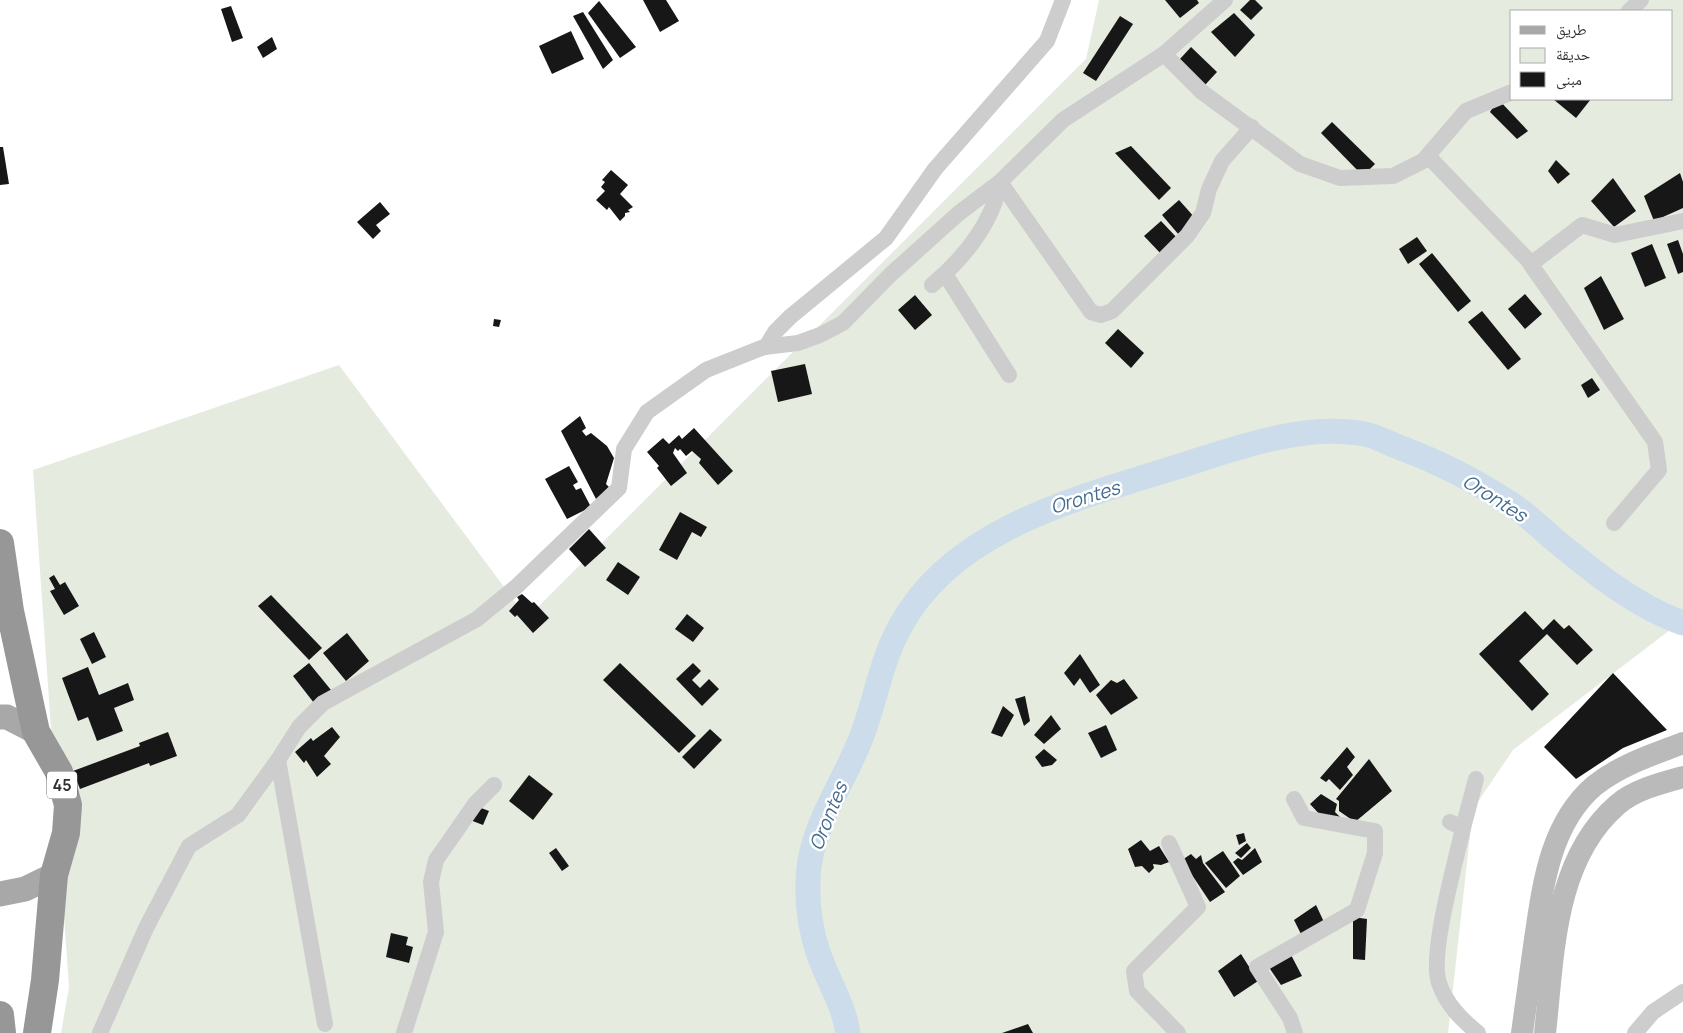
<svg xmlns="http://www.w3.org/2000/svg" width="1683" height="1033" font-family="Manrope,'Noto Naskh Arabic',sans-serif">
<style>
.green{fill:#e5ecdf;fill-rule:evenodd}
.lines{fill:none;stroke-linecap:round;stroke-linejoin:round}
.river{stroke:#ccdcea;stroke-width:25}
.building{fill:#171717}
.street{stroke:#cdcdcd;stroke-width:16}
.secondary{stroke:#bababa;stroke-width:22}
.primary{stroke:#a8a8a8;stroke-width:25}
.highway{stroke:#979797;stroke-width:28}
.labels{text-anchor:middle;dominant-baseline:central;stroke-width:5;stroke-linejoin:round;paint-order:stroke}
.shield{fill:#fff;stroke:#6e6e6e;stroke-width:1}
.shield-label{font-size:16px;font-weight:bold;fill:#303030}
.water-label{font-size:19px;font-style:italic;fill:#426b8d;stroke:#fff}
</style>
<rect width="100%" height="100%" fill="#fff"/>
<path class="green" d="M 1099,0 L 1683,0 L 1683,620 L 1513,750 L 1473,809 L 1448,1033 L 61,1033 L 69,987 L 33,470 L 339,365 L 527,618 L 1086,59 ZM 1512,11 L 1672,11 L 1672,99 L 1512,99 Z"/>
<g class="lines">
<path class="river" d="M 848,1033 C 844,1005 827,979 818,952 C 809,925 806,896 809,867 C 815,821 845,780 861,738 C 876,700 881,660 901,625 C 955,526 1083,497 1183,465 C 1240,447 1304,423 1365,434 C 1375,436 1386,442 1396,446 C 1437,461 1478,482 1514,506 C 1527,515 1539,526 1550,536 C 1590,569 1634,606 1683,623"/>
</g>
<g class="building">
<path d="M 643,0 L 666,0 L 679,21 L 660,32 Z"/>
<path d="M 1165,0 L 1197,0 L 1199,3 L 1180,18 Z"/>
<path d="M 1250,0 L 1255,0 L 1263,8 L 1251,20 L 1240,10 Z"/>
<path d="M 599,1 L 636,47 L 620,58 L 588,13 Z"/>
<path d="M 231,6 L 243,38 L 232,42 L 221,9 Z"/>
<path d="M 583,12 L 613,60 L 603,69 L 573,16 Z"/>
<path d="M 1234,13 L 1255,35 L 1235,57 L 1211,32 Z"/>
<path d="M 1120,16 L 1133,24 L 1096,81 L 1083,73 Z"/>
<path d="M 571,31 L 584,59 L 552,74 L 539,46 Z"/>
<path d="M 272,37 L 277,49 L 263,58 L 257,47 Z"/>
<path d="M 1191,47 L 1217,72 L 1205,85 L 1179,60 Z"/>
<path d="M 1498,99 L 1528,131 L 1517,139 L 1490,112 Z"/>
<path d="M 1553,99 L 1591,99 L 1576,118 Z"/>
<path d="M 1332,122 L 1375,164 L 1363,176 L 1321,133 Z"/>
<path d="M 1131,146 L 1171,188 L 1159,200 L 1115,153 Z"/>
<path d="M 0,147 L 3,147 L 9,184 L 0,185 Z"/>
<path d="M 1556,160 L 1570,174 L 1558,184 L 1548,171 Z"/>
<path d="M 611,170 L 628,185 L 620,194 L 633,207 L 628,210 L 630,212 L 625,213 L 625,216 L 620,221 L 609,207 L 607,210 L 596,200 L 605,191 L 601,187 L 605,182 L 602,180 Z"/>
<path d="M 1680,173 L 1683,182 L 1683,208 L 1654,221 L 1644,196 Z"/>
<path d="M 1613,178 L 1636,211 L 1614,227 L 1591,201 Z"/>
<path d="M 1179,200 L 1196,219 L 1179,235 L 1162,215 Z"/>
<path d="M 380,202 L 390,214 L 376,225 L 381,231 L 373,239 L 357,222 Z"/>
<path d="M 1161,221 L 1179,240 L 1162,255 L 1144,236 Z"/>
<path d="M 1417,237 L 1427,251 L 1408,264 L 1399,249 Z"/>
<path d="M 1678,240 L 1683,254 L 1683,272 L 1678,274 L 1667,244 Z"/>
<path d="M 1652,244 L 1666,278 L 1645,287 L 1631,253 Z"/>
<path d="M 1432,253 L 1471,301 L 1458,312 L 1419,264 Z"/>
<path d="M 1601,276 L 1624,319 L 1604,330 L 1584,288 Z"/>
<path d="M 1525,294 L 1542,314 L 1525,329 L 1508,309 Z"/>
<path d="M 915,295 L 932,315 L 915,330 L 898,310 Z"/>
<path d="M 1482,311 L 1521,359 L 1508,370 L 1468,322 Z"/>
<path d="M 494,319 L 501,320 L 499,327 L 493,326 Z"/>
<path d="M 1118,329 L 1144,353 L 1131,368 L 1105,343 Z"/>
<path d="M 805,364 L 812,394 L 778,402 L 771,371 Z"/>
<path d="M 1592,378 L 1600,390 L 1588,398 L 1581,385 Z"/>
<path d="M 580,416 L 586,428 L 582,431 L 586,436 L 591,433 L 607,446 L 614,458 L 606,484 L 609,487 L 596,499 L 561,431 Z"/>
<path d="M 694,428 L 733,471 L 718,485 L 699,463 L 701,459 L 692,451 L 686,456 L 680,449 L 678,451 L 675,448 L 673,453 L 687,473 L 671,486 L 657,468 L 659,466 L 647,452 L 663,438 L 669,444 L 679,435 L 682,439 Z"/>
<path d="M 569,466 L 578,482 L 573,485 L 576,490 L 581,488 L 591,507 L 567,519 L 545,479 Z"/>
<path d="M 680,512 L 707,527 L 701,537 L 692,532 L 677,560 L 659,550 Z"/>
<path d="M 589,529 L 606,548 L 585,567 L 569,549 Z"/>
<path d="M 618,562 L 640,577 L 628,595 L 606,580 Z"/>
<path d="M 54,575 L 60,585 L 65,582 L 79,606 L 64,615 L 50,591 L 55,589 L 49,578 Z"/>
<path d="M 522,594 L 532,603 L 534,602 L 549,618 L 533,633 L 517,615 L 515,617 L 509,611 L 519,600 L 517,597 Z"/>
<path d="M 271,595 L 322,648 L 309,660 L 258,606 Z"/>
<path d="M 1525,611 L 1543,630 L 1554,619 L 1564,629 L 1569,625 L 1593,650 L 1577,665 L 1547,634 L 1519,661 L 1549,694 L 1532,711 L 1479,654 Z"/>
<path d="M 687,614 L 704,628 L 693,642 L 675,629 Z"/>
<path d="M 94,632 L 106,657 L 92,664 L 80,639 Z"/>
<path d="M 347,633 L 369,661 L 346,681 L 323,653 Z"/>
<path d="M 1080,654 L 1100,685 L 1090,693 L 1080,678 L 1074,686 L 1064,673 Z"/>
<path d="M 309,663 L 331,690 L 314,703 L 293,676 Z"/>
<path d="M 620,663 L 696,736 L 679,753 L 603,680 Z"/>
<path d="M 693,663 L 701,671 L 692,680 L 700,688 L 709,679 L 719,689 L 702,706 L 676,679 Z"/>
<path d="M 88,667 L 99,695 L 128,683 L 134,700 L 114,708 L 123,731 L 97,741 L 88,717 L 78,721 L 62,678 Z"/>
<path d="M 1613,673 L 1667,730 L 1623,748 L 1576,779 L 1544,747 Z"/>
<path d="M 1124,679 L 1138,698 L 1111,715 L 1096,695 L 1111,680 L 1117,683 Z"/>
<path d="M 1025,696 L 1030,721 L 1024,726 L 1015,699 Z"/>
<path d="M 1003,706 L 1014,715 L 1002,737 L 991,733 Z"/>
<path d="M 1051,715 L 1061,729 L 1044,744 L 1034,735 Z"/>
<path d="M 1106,725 L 1117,750 L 1101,758 L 1088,733 Z"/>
<path d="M 332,727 L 340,737 L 324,756 L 331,764 L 317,777 L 306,760 L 304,763 L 295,752 L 311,738 L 313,741 Z"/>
<path d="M 710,729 L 722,740 L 694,769 L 682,757 Z"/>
<path d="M 168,732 L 177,756 L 150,766 L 149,763 L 80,789 L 73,771 L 140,746 L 139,743 Z"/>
<path d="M 1347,747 L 1355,757 L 1347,767 L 1353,775 L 1340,790 L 1329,779 L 1326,782 L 1320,778 Z"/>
<path d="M 1044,749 L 1057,760 L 1052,765 L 1042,767 L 1035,757 Z"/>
<path d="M 1369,759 L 1392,791 L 1355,822 L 1339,811 L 1339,801 L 1336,799 Z"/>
<path d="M 529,775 L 553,794 L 533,820 L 509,801 Z"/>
<path d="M 1321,794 L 1337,804 L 1335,812 L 1343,820 L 1333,829 L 1310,804 Z"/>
<path d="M 476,806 L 489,811 L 483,825 L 470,820 Z"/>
<path d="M 1244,833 L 1246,841 L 1239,845 L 1236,835 Z"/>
<path d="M 1141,840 L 1150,851 L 1159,846 L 1169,862 L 1161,865 L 1153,864 L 1154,868 L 1149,873 L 1142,866 L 1135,867 L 1128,849 Z"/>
<path d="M 1247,843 L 1251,848 L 1241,858 L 1235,853 Z"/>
<path d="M 556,848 L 569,866 L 562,871 L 549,853 Z"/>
<path d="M 1255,848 L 1262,862 L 1243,875 L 1233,862 L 1238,858 L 1242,860 Z"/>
<path d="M 1223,851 L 1240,876 L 1226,888 L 1205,863 Z"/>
<path d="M 1191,854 L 1196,859 L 1201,855 L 1203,863 L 1225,892 L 1210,902 L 1182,860 Z"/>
<path d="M 1316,905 L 1324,922 L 1302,936 L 1294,920 Z"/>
<path d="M 1353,917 L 1367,919 L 1365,960 L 1353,959 Z"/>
<path d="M 391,933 L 408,937 L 406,945 L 413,947 L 409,963 L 386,957 Z"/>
<path d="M 1290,953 L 1302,976 L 1281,985 L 1268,966 Z"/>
<path d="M 1241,954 L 1258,981 L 1234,997 L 1218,971 Z"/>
<path d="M 1028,1024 L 1033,1033 L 1002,1033 Z"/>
</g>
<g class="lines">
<g class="street">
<path d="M 1629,11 L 1641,0"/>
<path d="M 1164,54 L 1202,92 L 1300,164 L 1340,178 L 1393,176 L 1423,161 L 1466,111 L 1512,92"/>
<path d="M 1428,156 L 1527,259 L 1655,442 L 1659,470 L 1614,523"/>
<path d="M 1000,182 L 1091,312 L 1101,315 L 1112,311 L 1187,236 L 1203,213 L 1209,189 L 1222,161 L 1252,127"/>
<path d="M 1531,264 L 1582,225 L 1615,235 L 1683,221"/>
<path d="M 945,274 L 1009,375"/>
<path d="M 932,285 C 963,259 993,223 1000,182"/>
<path d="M 766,347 L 775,332 L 790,317 L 886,238 L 935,169 L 1047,41 L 1063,0"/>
<path d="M 278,760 L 325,1024"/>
<path d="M 1294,799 L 1304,818 L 1375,831 L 1375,853 L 1357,910 L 1257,967 L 1290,1018 L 1295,1033"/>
<path d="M 1450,822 L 1463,828 C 1456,861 1429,954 1439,983 C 1446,1004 1461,1019 1478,1033"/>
<path d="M 1463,828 L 1476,779"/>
<path d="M 1169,843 L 1198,907 L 1134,971 L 1137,991 L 1178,1033"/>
<path d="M 100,1033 L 146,928 L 189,846 L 238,815 L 278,760 L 299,727 L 323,703 L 477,619 L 516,587 L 619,488 L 624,449 L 647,412 L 706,370 L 764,347 L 798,343 L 820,335 L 843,323 L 890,275 L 959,213 L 1000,182 L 1063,120 L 1164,54 L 1225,0"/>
<path d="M 404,1033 L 436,932 L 431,882 L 436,860 L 475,804 L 494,785"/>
<path d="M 1635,1033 L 1653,1012 L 1683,992"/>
</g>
<g class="secondary">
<path d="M 1522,1033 C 1526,1002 1531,970 1535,939 C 1543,885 1550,824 1594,786 C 1620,765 1652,755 1683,743"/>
<path d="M 1545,1033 C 1554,955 1553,861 1617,805 C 1634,790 1661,783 1683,777"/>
</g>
<g class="primary">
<path d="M 0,717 L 7,717 L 36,732"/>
<path d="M 0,894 L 25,889 L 54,875"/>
</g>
<g class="highway">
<path d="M 0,543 L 10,611 L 36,732 L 59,772 L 68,805 L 66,833 L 54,875 L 45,980 L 37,1033"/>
<path d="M 0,1015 L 2,1033"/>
</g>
</g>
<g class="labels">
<rect class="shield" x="47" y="771.5" width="30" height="27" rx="4"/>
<g class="shield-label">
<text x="62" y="785">45</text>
</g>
<g class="water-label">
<text transform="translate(1085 497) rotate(-17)">Orontes</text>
<text transform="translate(1495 498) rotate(32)">Orontes</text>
<text transform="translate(828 816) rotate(-68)">Orontes</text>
</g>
</g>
<rect x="1510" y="10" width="162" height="90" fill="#ffffff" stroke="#acacac"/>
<rect x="1520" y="26" width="25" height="8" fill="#a8a8a8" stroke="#acacac"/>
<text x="1556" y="35" font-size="15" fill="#303030">طريق</text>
<rect x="1520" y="48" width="25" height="15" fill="#e5ecdf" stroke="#acacac"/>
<text x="1556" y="60" font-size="15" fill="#303030">حديقة</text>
<rect x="1520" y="72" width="25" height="15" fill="#171717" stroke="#acacac"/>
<text x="1556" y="85" font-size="15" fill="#303030">مبنى</text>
</svg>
